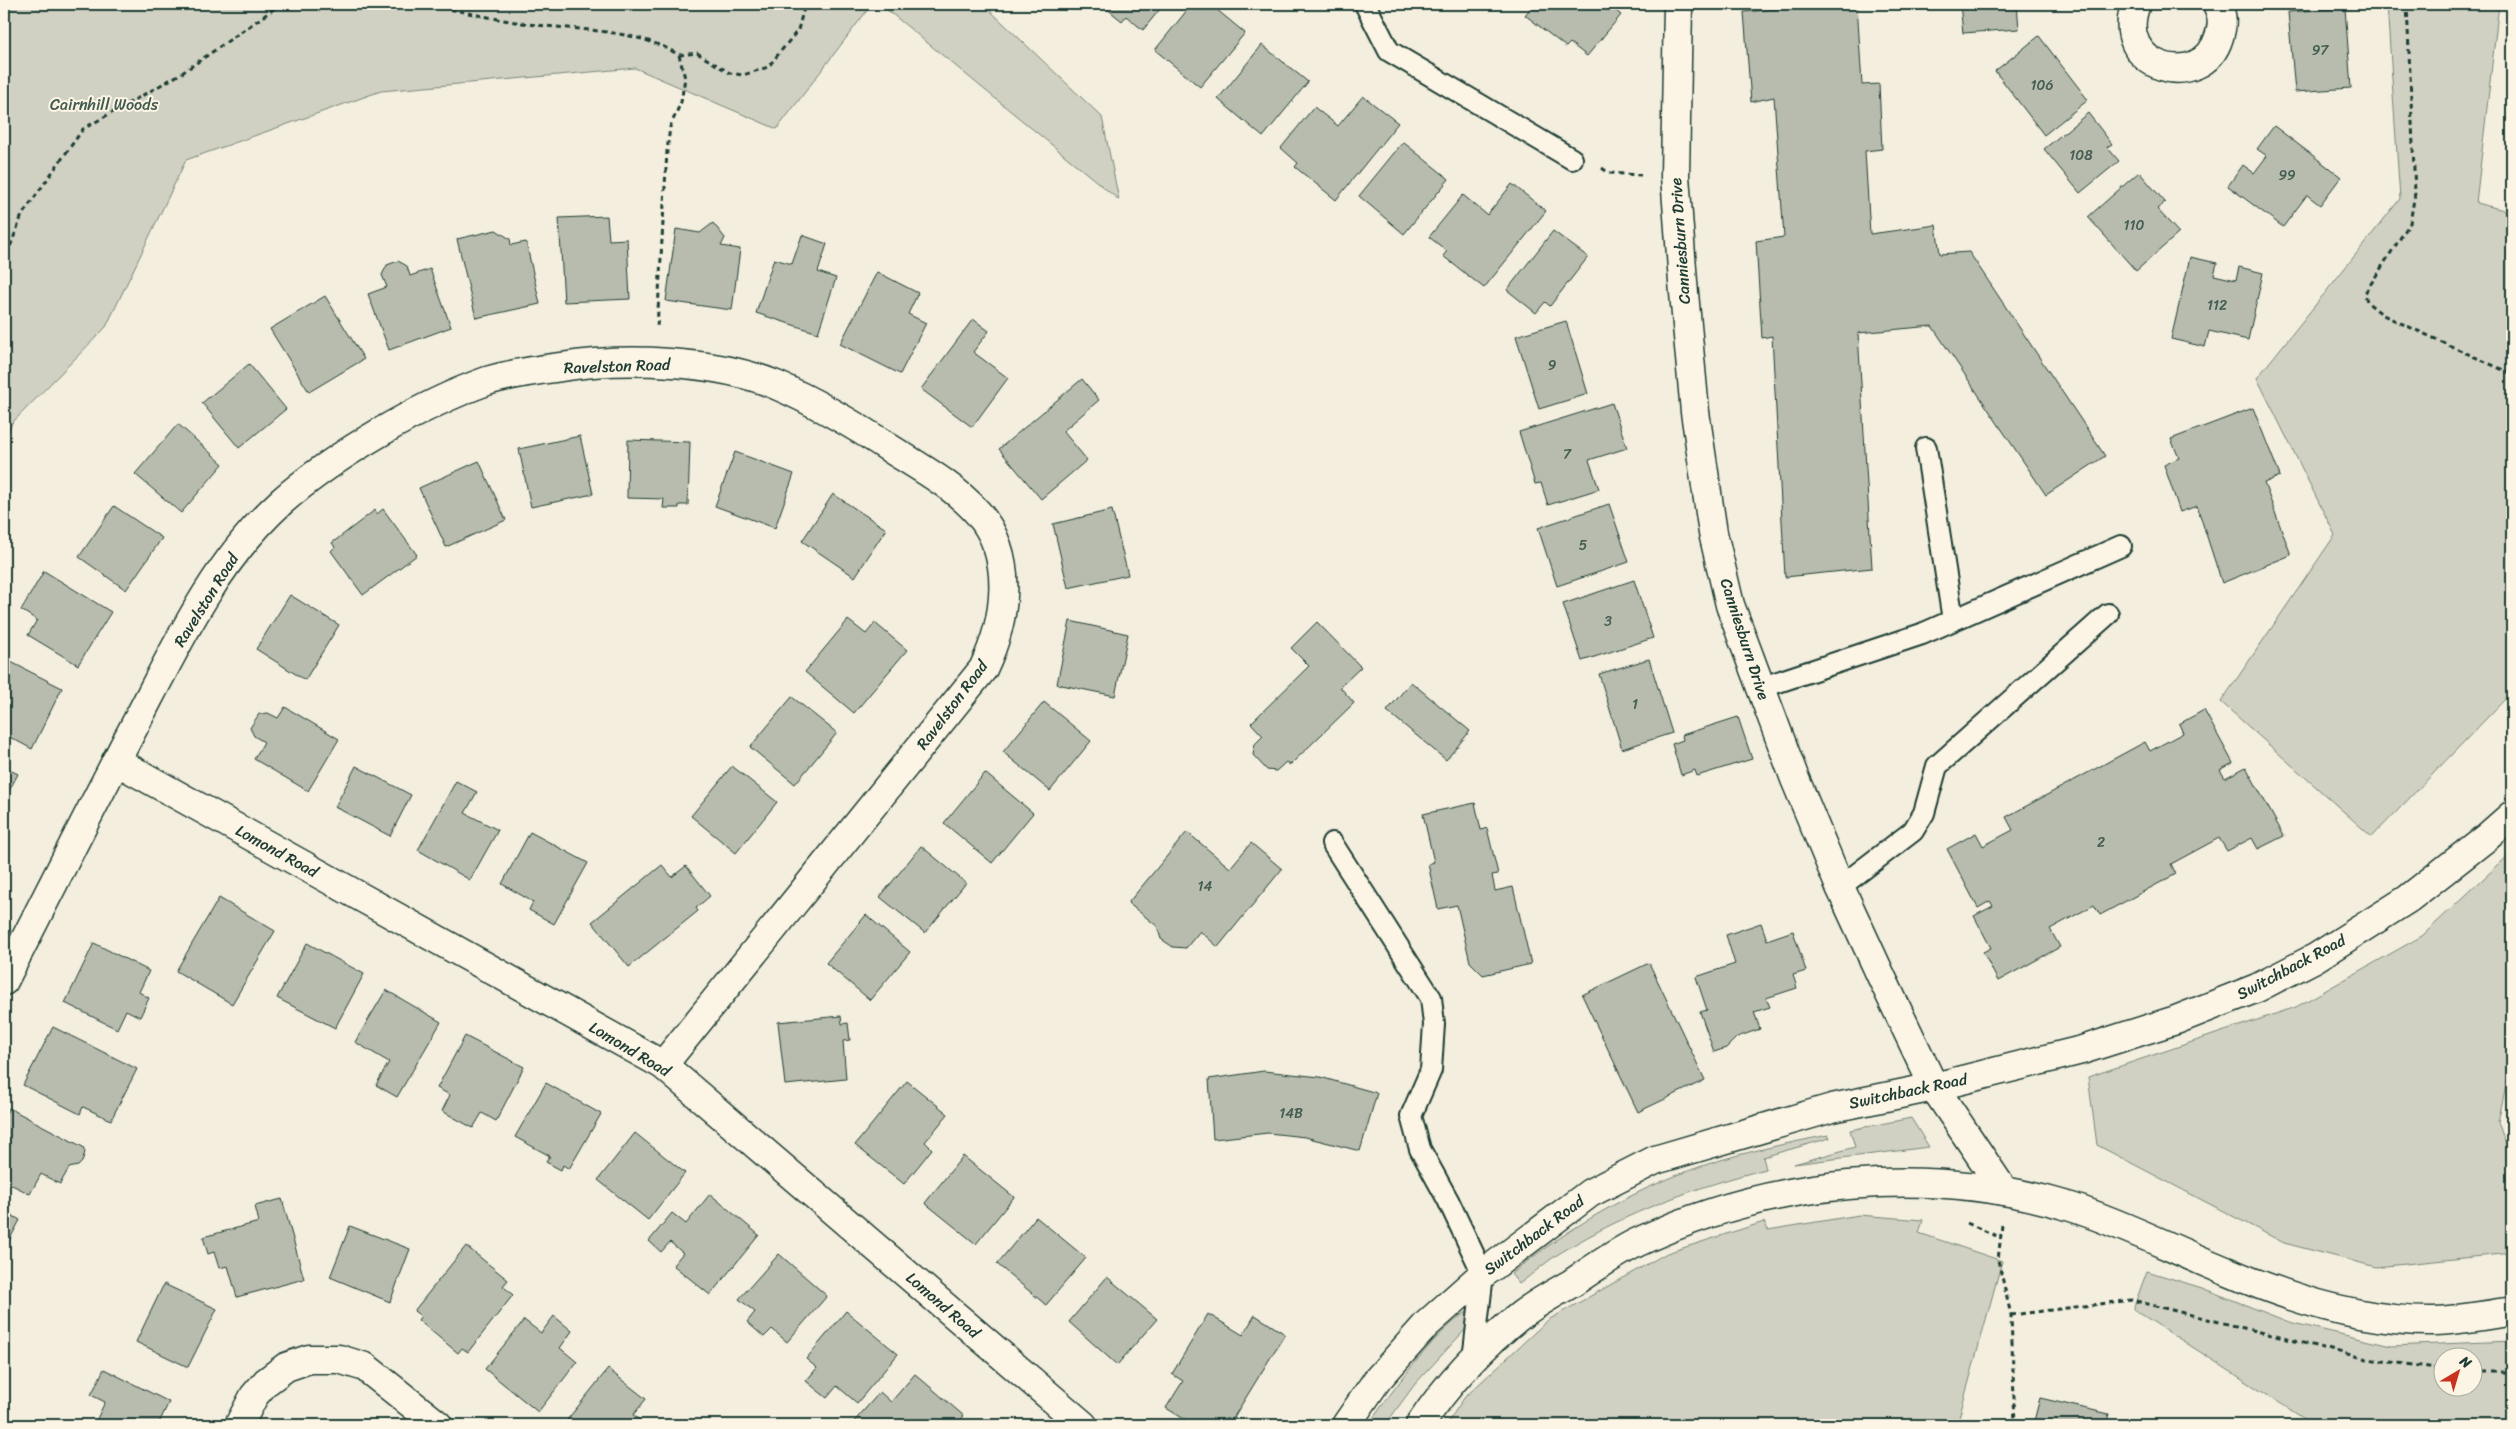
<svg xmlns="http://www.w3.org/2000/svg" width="2516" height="1429" font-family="Sriracha,sans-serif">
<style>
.green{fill:#d0d1c2;stroke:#78877b;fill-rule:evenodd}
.building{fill:#b8bcae;stroke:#1f3d34}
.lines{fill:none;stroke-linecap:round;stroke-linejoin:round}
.lane-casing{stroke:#1f3d34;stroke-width:24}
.street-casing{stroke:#1f3d34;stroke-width:31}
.primary-casing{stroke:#1f3d34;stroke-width:31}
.path{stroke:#1f3d34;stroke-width:3;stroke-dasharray:5 4;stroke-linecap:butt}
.lane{stroke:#fcf5e5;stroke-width:20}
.street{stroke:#fcf5e5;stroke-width:28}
.primary{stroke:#fcf5e5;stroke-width:28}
.labels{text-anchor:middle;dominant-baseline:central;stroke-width:4;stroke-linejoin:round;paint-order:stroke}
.number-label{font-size:14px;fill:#455d52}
.park-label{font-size:16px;fill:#425b50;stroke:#fcf5e5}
.street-label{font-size:16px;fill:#1f3d34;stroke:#fcf5e5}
</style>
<rect width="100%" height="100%" fill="#f3eede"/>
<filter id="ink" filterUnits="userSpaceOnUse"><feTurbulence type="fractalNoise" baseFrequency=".02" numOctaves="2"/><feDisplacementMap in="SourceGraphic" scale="10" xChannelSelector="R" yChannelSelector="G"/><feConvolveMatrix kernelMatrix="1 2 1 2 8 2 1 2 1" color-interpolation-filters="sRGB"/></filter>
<g filter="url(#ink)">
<g class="green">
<path d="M 4,4 L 872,4 L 777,129 L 635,68 L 381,91 L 186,160 L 106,327 L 12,423 L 4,441 Z"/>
<path d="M 880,4 L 983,4 L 1102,117 L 1119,200 Z"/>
<path d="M 2387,4 L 2499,4 L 2476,203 L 2512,212 L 2512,692 L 2372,837 L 2221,702 L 2335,535 L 2257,378 L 2400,199 Z"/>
<path d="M 2512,852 L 2512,1058 L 2498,1122 L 2512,1162 L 2512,1253 L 2376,1267 L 2284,1243 L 2097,1145 L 2088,1077 L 2296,1007 L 2422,936 Z"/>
<path d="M 1911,1118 L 1929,1147 L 1794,1164 L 1855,1147 L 1850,1130 Z"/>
<path d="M 1828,1135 L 1830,1138 L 1763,1157 L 1766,1169 C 1695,1187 1628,1212 1565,1250 C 1549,1259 1534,1273 1519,1284 L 1511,1274 C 1568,1228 1632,1190 1702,1166 C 1743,1152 1785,1144 1828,1135 Z"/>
<path d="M 1859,1215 L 1923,1220 L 1919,1233 L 2002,1261 L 1957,1425 L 1446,1425 L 1464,1398 L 1548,1320 L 1667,1253 L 1764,1222 L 1768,1230 Z"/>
<path d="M 2147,1271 L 2202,1288 L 2289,1322 L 2391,1346 L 2512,1341 L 2512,1425 L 2314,1425 L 2133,1309 ZM 2444,1356 L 2474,1356 L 2474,1386 L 2444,1386 Z"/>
<path d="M 1465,1313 L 1469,1313 L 1476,1318 L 1415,1384 L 1385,1425 L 1368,1425 C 1392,1392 1431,1336 1465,1313 Z"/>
</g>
<g class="building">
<path d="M 1101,4 L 1164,4 L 1143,30 L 1126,16 L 1122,21 Z"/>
<path d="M 1192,4 L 1210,4 L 1245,33 L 1200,87 L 1155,50 Z"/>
<path d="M 1534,4 L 1607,4 L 1621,15 L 1587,56 L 1570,43 L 1566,47 L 1525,15 Z"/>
<path d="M 1827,4 L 1857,4 L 1862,85 L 1879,84 L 1882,149 L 1865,151 L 1870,234 L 1936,225 L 1940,254 L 1969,252 L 2105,456 L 2046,495 L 1932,326 L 1858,333 L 1872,568 L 1785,577 L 1772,336 L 1762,338 L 1756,241 L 1784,237 L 1774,97 L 1751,102 L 1744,12 Z"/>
<path d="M 1960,4 L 2017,4 L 2019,29 L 1963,33 Z"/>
<path d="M 2345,8 L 2351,88 L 2295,92 L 2288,12 Z"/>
<path d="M 2039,36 L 2088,100 L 2044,135 L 1995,71 Z"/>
<path d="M 1262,45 L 1308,82 L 1263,137 L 1218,99 Z"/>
<path d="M 1363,96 L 1398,123 L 1336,200 L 1295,167 L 1298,163 L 1281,148 L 1314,107 L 1338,126 Z"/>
<path d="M 2088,113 L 2112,144 L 2107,147 L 2119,161 L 2080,193 L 2044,149 Z"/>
<path d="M 2274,126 L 2341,177 L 2320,205 L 2307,195 L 2283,227 L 2228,186 L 2243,165 L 2254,173 L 2267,156 L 2257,149 Z"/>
<path d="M 1403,142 L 1449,179 L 1404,234 L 1359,196 Z"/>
<path d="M 2139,172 L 2165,202 L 2157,209 L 2179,233 L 2136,271 L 2088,217 Z"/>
<path d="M 1512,184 L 1546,211 L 1484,288 L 1443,256 L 1447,251 L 1429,237 L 1463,195 L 1487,215 Z"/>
<path d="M 607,216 L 609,240 L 627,239 L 630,299 L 564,302 L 559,218 Z"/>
<path d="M 713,223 L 725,238 L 721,246 L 740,249 L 732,310 L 666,301 L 676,229 L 700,233 Z"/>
<path d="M 496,230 L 510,239 L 511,245 L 526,242 L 540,304 L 476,318 L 457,239 Z"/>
<path d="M 1553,231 L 1588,257 L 1550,306 L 1545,302 L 1536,313 L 1507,290 Z"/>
<path d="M 802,235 L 827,244 L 818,272 L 836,278 L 818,333 L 756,313 L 774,259 L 792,264 Z"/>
<path d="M 2190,257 L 2217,263 L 2214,275 L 2236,280 L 2239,267 L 2263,273 L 2248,340 L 2209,331 L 2205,347 L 2171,339 Z"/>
<path d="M 398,261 L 407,266 L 410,276 L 430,269 L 451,327 L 389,350 L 368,294 L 387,287 L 382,275 L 387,265 Z"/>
<path d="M 877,272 L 918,293 L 908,314 L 926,323 L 900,374 L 840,344 Z"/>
<path d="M 325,296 L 364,359 L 309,392 L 270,329 Z"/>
<path d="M 973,319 L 989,331 L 973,352 L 1008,378 L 972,427 L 921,389 Z"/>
<path d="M 1566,321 L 1588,394 L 1539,409 L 1516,336 Z"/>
<path d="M 249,364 L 286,409 L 239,448 L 202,403 Z"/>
<path d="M 1082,379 L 1099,400 L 1063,431 L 1087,460 L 1041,499 L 999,449 Z"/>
<path d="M 1612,403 L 1627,448 L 1589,460 L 1599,489 L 1548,505 L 1541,483 L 1535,484 L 1519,432 Z"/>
<path d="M 2253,408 L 2280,476 L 2264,483 L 2291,555 L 2222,583 L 2197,506 L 2180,512 L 2164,465 L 2179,458 L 2171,439 Z"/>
<path d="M 178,424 L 223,464 L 181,513 L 135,474 Z"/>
<path d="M 580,436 L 593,494 L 531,507 L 519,449 Z"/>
<path d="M 628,440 L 690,442 L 688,505 L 679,505 L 679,508 L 663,508 L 664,499 L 627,498 Z"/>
<path d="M 735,452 L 794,474 L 775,528 L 715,506 Z"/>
<path d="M 479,461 L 506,520 L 446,547 L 419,488 Z"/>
<path d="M 833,494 L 886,529 L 855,577 L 802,541 Z"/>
<path d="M 1609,504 L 1629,562 L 1557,586 L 1538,528 Z"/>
<path d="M 114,506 L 162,538 L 126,590 L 79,557 Z"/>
<path d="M 383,509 L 417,555 L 363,595 L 331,551 L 335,547 L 332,543 L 375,510 L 377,514 Z"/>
<path d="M 1112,510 L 1128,575 L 1068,588 L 1053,524 Z"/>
<path d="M 44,571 L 111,612 L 78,665 L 28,635 L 37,620 L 21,610 Z"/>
<path d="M 1634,580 L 1653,638 L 1582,661 L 1563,604 Z"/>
<path d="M 290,595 L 339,625 L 305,680 L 256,649 Z"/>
<path d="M 848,620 L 866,634 L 875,623 L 907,650 L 854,713 L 805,672 Z"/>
<path d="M 1070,621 L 1128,634 L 1115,696 L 1057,684 Z"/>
<path d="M 1317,622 L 1361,667 L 1340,687 L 1354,703 L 1290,765 L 1286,762 L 1276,771 L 1267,770 L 1253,755 L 1255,744 L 1263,736 L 1251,723 L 1309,666 L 1291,648 Z"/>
<path d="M 1649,659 L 1672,733 L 1622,749 L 1599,674 Z"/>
<path d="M 7,660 L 62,688 L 32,749 L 4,734 L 4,666 Z"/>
<path d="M 1411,682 L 1470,731 L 1446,760 L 1387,711 Z"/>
<path d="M 792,697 L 837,733 L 795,784 L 750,747 Z"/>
<path d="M 1044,702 L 1091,741 L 1050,791 L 1003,752 Z"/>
<path d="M 285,707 L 339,739 L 308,791 L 254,759 L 264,742 L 254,736 L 250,728 L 259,714 L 268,713 L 278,718 Z"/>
<path d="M 2204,710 L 2233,763 L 2220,770 L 2225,778 L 2246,767 L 2284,836 L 2258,849 L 2252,838 L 2227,851 L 2219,838 L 2171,864 L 2176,874 L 2100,915 L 2094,905 L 2050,929 L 2060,947 L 1998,981 L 1983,952 L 1991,948 L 1974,916 L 1993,906 L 1990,901 L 1978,908 L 1947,849 L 1976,833 L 1983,846 L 2013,830 L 2006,817 L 2145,742 L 2150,751 L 2183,733 L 2179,724 Z"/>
<path d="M 1738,717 L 1752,759 L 1697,776 L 1695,770 L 1681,775 L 1672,744 L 1683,740 L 1682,735 Z"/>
<path d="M 356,766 L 411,795 L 390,836 L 335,807 Z"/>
<path d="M 732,766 L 777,802 L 736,853 L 691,816 Z"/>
<path d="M 4,767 L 18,774 L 4,800 Z"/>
<path d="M 985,773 L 1033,813 L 992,863 L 944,823 Z"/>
<path d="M 456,781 L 477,792 L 465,813 L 498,830 L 470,880 L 418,850 Z"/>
<path d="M 1475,803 L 1481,830 L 1487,828 L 1498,874 L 1492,875 L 1495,891 L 1513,887 L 1531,964 L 1483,975 L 1470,962 L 1457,905 L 1438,909 L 1428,864 L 1434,862 L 1423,814 Z"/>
<path d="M 530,832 L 588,863 L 554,924 L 529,910 L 533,902 L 502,884 Z"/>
<path d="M 1187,832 L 1230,868 L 1251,843 L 1282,869 L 1218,947 L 1200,931 L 1186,948 L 1173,947 L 1161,939 L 1157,926 L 1128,903 Z"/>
<path d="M 921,846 L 966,883 L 925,933 L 880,897 Z"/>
<path d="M 662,865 L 672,877 L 686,866 L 710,896 L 696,908 L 698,911 L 629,967 L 592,922 Z"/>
<path d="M 219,898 L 275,931 L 232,1004 L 176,971 Z"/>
<path d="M 866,915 L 910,952 L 870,1000 L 826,963 Z"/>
<path d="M 1761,923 L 1767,940 L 1793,931 L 1806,971 L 1793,975 L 1797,988 L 1766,998 L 1770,1007 L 1754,1012 L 1760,1029 L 1737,1037 L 1726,1048 L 1714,1052 L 1700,1012 L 1707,1010 L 1696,977 L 1735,964 L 1726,935 Z"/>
<path d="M 94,943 L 149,971 L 139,992 L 149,998 L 140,1017 L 126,1010 L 117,1029 L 65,1003 Z"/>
<path d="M 307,943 L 364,974 L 335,1028 L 277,998 Z"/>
<path d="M 1649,963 L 1705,1080 L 1638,1112 L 1582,995 Z"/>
<path d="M 386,990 L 441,1022 L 397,1097 L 376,1085 L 389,1062 L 355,1042 Z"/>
<path d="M 841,1016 L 842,1024 L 848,1023 L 850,1040 L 843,1041 L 846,1079 L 785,1085 L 778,1022 Z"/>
<path d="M 53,1027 L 137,1069 L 111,1120 L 83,1107 L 80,1114 L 23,1085 Z"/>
<path d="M 465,1036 L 524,1067 L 496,1121 L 482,1113 L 473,1128 L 442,1111 L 450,1095 L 437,1088 Z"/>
<path d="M 1264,1071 L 1320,1077 L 1377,1093 L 1360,1151 L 1305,1137 L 1268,1133 L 1213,1139 L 1209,1079 Z"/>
<path d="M 907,1081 L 948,1114 L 925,1142 L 932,1149 L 904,1184 L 855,1145 Z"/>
<path d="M 546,1083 L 601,1114 L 569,1169 L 563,1165 L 561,1170 L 546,1162 L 550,1156 L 515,1137 Z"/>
<path d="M 9,1108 L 83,1147 L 85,1152 L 82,1162 L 78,1166 L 69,1168 L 60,1184 L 41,1174 L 30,1194 L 4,1181 L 4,1117 Z"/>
<path d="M 635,1133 L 685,1173 L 648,1220 L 598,1180 Z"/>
<path d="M 963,1156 L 1014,1197 L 976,1244 L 925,1203 Z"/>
<path d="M 710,1194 L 759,1235 L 710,1295 L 673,1265 L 683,1253 L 670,1242 L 661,1252 L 649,1241 L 672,1213 L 686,1224 Z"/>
<path d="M 282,1199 L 304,1279 L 237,1297 L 228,1266 L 219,1268 L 214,1252 L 208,1254 L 203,1237 L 259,1222 L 255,1206 Z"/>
<path d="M 4,1211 L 20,1220 L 4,1250 Z"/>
<path d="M 1036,1217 L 1086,1258 L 1046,1305 L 997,1264 Z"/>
<path d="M 350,1226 L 410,1249 L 390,1302 L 330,1277 Z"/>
<path d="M 466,1246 L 508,1280 L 503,1286 L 513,1295 L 468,1352 L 462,1348 L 458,1353 L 418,1320 L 421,1316 L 414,1311 Z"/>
<path d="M 779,1254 L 827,1296 L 787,1342 L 772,1329 L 764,1337 L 747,1322 L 755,1312 L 739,1299 Z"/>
<path d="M 1107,1277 L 1157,1319 L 1117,1365 L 1069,1322 Z"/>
<path d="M 164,1284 L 217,1309 L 188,1367 L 136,1342 Z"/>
<path d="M 846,1311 L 898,1354 L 857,1403 L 837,1386 L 827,1398 L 806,1381 L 817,1368 L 806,1359 Z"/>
<path d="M 1208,1314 L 1243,1335 L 1255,1315 L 1285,1334 L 1229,1425 L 1194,1425 L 1166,1408 L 1183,1381 L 1172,1374 Z"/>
<path d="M 554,1316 L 572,1331 L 560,1348 L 577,1362 L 538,1412 L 485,1369 L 524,1320 L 541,1333 Z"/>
<path d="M 104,1369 L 169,1402 L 158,1425 L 94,1425 L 105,1402 L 91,1395 Z"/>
<path d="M 608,1369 L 646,1399 L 633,1415 L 643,1423 L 641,1425 L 563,1425 Z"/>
<path d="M 915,1374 L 964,1416 L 955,1425 L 851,1425 L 880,1392 L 891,1402 Z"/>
<path d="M 2040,1398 L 2109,1414 L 2106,1425 L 2033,1425 Z"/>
</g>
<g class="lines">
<g class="lane-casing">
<g id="lane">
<path d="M 1365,4 L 1389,51 L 1572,159"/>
<path d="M 1926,448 L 1953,620"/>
<path d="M 1760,688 L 1922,634 L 2121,546"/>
<path d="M 1332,843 L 1431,998 L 1434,1024 L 1431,1070 L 1411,1116 L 1420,1149 L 1448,1200 L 1483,1274 L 1473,1360"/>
<path d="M 1840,887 L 1913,831 L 1924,813 L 1937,766 L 2108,614"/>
</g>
</g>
<g class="street-casing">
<g id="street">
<path d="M 1678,4 L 1675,176 L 1683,282 L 1695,412 L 1713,533 L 1730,605 L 1795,779 L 1840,887 L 1882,978 L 1934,1087 L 2004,1191"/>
<path d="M 2136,4 C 2111,68 2202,94 2219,37 C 2223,24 2223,16 2217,4"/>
<path d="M 116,761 L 663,1065 L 1083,1425"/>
<path d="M 4,981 C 48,894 92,807 137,721 C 177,644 216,561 281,502 C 333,456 422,404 487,381 C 510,374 537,370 561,367 C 624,357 716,360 776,385 C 818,403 856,426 894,451 C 923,469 955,487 978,513 C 1016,557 1006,621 983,669 L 663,1065"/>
<path d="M 239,1425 L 254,1396 L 266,1382 L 286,1367 L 309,1359 L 339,1359 L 365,1367 L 438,1425"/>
</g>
</g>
<g class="primary-casing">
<g id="primary">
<path d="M 1346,1425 L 1377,1380 L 1427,1324 L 1483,1274 L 1590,1193 L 1655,1160 L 1832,1108 L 1934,1087 L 2082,1050 L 2176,1020 L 2257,988 L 2315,958 L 2408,899 L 2487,837 L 2512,815"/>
<path d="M 1420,1425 C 1446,1385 1483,1345 1521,1315 C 1536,1303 1555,1293 1572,1283 C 1593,1269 1615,1253 1638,1242 C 1771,1179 1929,1164 2071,1207 C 2124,1224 2174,1250 2226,1271 C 2291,1299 2363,1322 2435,1321 C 2461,1320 2487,1315 2512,1311"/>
</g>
</g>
<g class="path">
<path d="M 424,4 C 456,10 489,18 522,23 C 573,31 634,27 679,55 L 685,78 L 681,102 L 670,127 L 667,151 L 657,328"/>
<path d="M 2407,4 L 2415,193 L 2410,223 L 2365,293 L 2367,302 L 2383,315 L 2512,374"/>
<path d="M 679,55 L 697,53 L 730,73 L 743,75 L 768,67 L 798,30 L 805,4"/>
<path d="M 1602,168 L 1609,173 L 1641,175"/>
<path d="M 4,263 L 22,215 L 83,129 L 182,73 L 281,4"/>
<path d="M 1967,1223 L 2001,1238"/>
<path d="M 2002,1225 L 1998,1260 L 2011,1315 L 2015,1425"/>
<path d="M 2011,1315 L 2132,1300 L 2367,1359 L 2444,1369"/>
<path d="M 2474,1372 L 2512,1372"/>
</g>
<use href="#lane" class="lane"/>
<use href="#street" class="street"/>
<use href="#primary" class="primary"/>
</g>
</g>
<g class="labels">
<g class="number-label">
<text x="2320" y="50">97</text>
<text x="2042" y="85">106</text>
<text x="2081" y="155">108</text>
<text x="2287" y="175">99</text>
<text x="2134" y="225">110</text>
<text x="2217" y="305">112</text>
<text x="1552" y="365">9</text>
<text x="1567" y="454">7</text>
<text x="1583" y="545">5</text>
<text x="1608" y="621">3</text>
<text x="1635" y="704">1</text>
<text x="2101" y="842">2</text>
<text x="1205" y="886">14</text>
<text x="1291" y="1113">14B</text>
</g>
<g class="park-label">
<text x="104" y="104">Cairnhill Woods</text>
</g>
<g class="street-label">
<text transform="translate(1680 241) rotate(-94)">Canniesburn Drive</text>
<text transform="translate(617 366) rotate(-2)">Ravelston Road</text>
<text transform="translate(206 600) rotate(-58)">Ravelston Road</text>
<text transform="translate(1745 639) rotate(72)">Canniesburn Drive</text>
<text transform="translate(952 705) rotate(-53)">Ravelston Road</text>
<text transform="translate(277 851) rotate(29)">Lomond Road</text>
<text transform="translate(2291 967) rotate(-28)">Switchback Road</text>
<text transform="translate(630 1049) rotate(31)">Lomond Road</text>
<text transform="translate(1908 1091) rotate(-12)">Switchback Road</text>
<text transform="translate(1534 1235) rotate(-37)">Switchback Road</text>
<text transform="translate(943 1305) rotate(41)">Lomond Road</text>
</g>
</g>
<rect width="2516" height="1429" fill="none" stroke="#fcf5e5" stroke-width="20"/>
<rect x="10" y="10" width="2496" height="1409" fill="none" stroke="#1f3d34" stroke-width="2" filter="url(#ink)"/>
<g transform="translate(2458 1372) rotate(38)"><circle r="24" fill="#fcf5e5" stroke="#a4ab9e"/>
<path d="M0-4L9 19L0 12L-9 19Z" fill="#c8321e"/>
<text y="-8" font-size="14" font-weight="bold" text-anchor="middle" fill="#1f3d34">N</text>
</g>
</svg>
